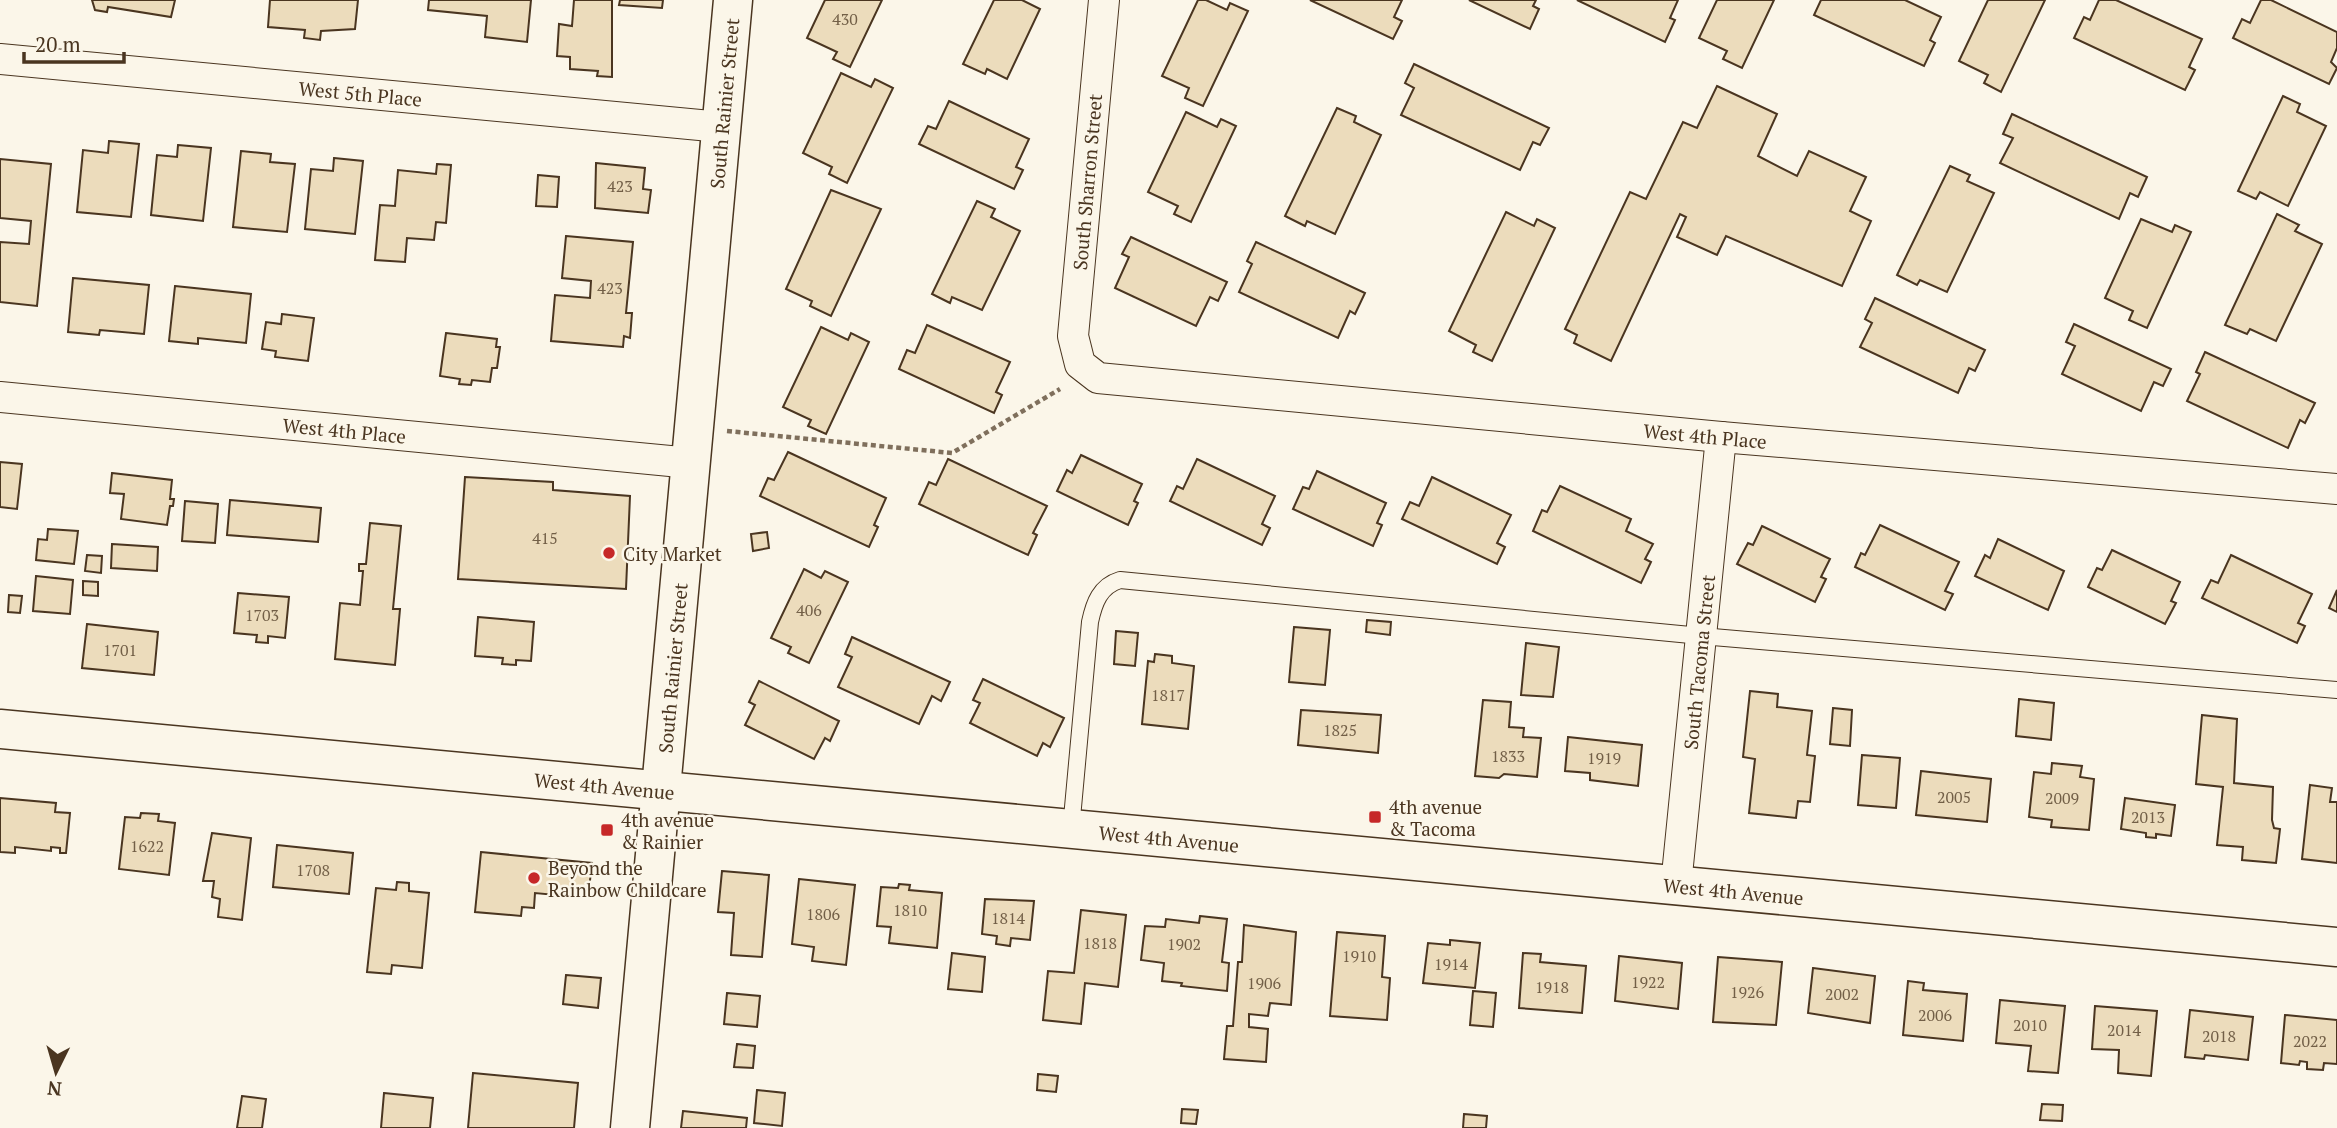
<svg xmlns="http://www.w3.org/2000/svg" width="2337" height="1128" font-family="'PT Serif',serif">
<style>
.building{fill:#ecdcbc;stroke:#4a3520;stroke-width:2}
.lines{fill:none;stroke-linecap:round;stroke-linejoin:round}
.lane-casing{stroke:#4a3520;stroke-width:18}
.street-casing{stroke:#4a3520;stroke-width:32}
.secondary-casing{stroke:#4a3520;stroke-width:41}
.path{stroke:#7f6f5c;stroke-width:4.5;stroke-dasharray:5 3.5;stroke-linecap:butt}
.lane{stroke:#fbf6e9;stroke-width:16}
.street{stroke:#fbf6e9;stroke-width:30}
.secondary{stroke:#fbf6e9;stroke-width:38}
.poi-dot{fill:#c62828;stroke:#fbf6e9;stroke-width:2.5}
.labels{text-anchor:middle;dominant-baseline:central;stroke-width:5;stroke-linejoin:round;paint-order:stroke}
.number-label{font-size:16px;fill:#725f47}
.street-label{font-size:19px;fill:#4a3520;stroke:#fbf6e9}
.poi-label{font-size:19px;fill:#4a3520;stroke:#fbf6e9;text-anchor:start}
</style>
<rect width="100%" height="100%" fill="#fbf6e9"/>
<g class="building">
<path d="M 92,0 L 175,0 L 171,17 L 108,7 L 107,12 L 95,10 Z"/>
<path d="M 270,0 L 358,0 L 355,29 L 321,31 L 320,40 L 304,38 L 305,30 L 268,27 Z"/>
<path d="M 429,0 L 531,0 L 527,42 L 485,37 L 487,16 L 428,10 Z"/>
<path d="M 574,0 L 612,0 L 612,77 L 597,76 L 598,71 L 570,69 L 570,57 L 557,56 L 559,24 L 572,26 Z"/>
<path d="M 620,0 L 663,0 L 662,8 L 619,5 Z"/>
<path d="M 825,0 L 882,0 L 850,67 L 833,59 L 837,52 L 807,38 Z"/>
<path d="M 994,0 L 1022,0 L 1040,9 L 1007,79 L 987,69 L 985,74 L 963,64 Z"/>
<path d="M 1198,0 L 1206,0 L 1227,10 L 1230,3 L 1248,11 L 1203,106 L 1185,98 L 1189,88 L 1162,76 Z"/>
<path d="M 1310,0 L 1402,0 L 1394,17 L 1402,21 L 1393,39 Z"/>
<path d="M 1469,0 L 1536,0 L 1533,6 L 1539,9 L 1530,29 Z"/>
<path d="M 1577,0 L 1678,0 L 1670,18 L 1675,20 L 1665,42 Z"/>
<path d="M 1717,0 L 1774,0 L 1742,68 L 1723,59 L 1727,51 L 1699,38 Z"/>
<path d="M 1821,0 L 1905,0 L 1941,17 L 1930,40 L 1935,43 L 1924,66 L 1814,15 Z"/>
<path d="M 1988,0 L 2045,0 L 2001,92 L 1984,83 L 1988,75 L 1959,61 Z"/>
<path d="M 2099,0 L 2116,0 L 2202,39 L 2189,67 L 2195,70 L 2185,90 L 2074,38 L 2084,17 L 2090,20 Z"/>
<path d="M 2261,0 L 2271,0 L 2337,32 L 2337,48 L 2331,62 L 2337,68 L 2329,84 L 2233,38 L 2242,19 L 2250,23 Z"/>
<path d="M 1414,64 L 1549,128 L 1540,145 L 1533,142 L 1520,170 L 1401,115 L 1414,88 L 1405,83 Z"/>
<path d="M 841,73 L 871,87 L 875,79 L 893,88 L 847,183 L 829,174 L 832,167 L 803,153 Z"/>
<path d="M 1717,86 L 1777,114 L 1758,156 L 1797,176 L 1809,151 L 1866,177 L 1850,211 L 1871,221 L 1842,286 L 1726,236 L 1717,255 L 1677,237 L 1686,217 L 1680,214 L 1611,361 L 1574,343 L 1577,335 L 1565,329 L 1630,192 L 1646,199 L 1683,122 L 1697,128 Z"/>
<path d="M 2283,96 L 2300,104 L 2297,112 L 2326,126 L 2288,206 L 2260,192 L 2256,199 L 2238,191 Z"/>
<path d="M 949,101 L 1029,139 L 1016,167 L 1023,170 L 1014,189 L 919,144 L 928,126 L 936,129 Z"/>
<path d="M 1337,108 L 1356,116 L 1354,122 L 1381,135 L 1335,234 L 1307,221 L 1305,226 L 1285,216 Z"/>
<path d="M 1186,112 L 1217,127 L 1221,119 L 1236,126 L 1191,222 L 1174,214 L 1178,206 L 1148,192 Z"/>
<path d="M 2012,114 L 2147,177 L 2138,197 L 2130,193 L 2119,219 L 2000,163 L 2013,138 L 2003,134 Z"/>
<path d="M 109,141 L 139,144 L 131,217 L 77,212 L 83,150 L 108,153 Z"/>
<path d="M 178,145 L 211,148 L 203,221 L 151,215 L 157,155 L 177,157 Z"/>
<path d="M 241,151 L 271,154 L 270,162 L 295,164 L 287,232 L 233,227 Z"/>
<path d="M 334,158 L 363,161 L 355,234 L 305,229 L 311,169 L 333,171 Z"/>
<path d="M 0,159 L 51,164 L 37,306 L 0,302 L 0,242 L 29,244 L 31,221 L 0,218 Z"/>
<path d="M 596,163 L 645,168 L 643,189 L 651,190 L 648,213 L 595,208 Z"/>
<path d="M 437,164 L 451,165 L 446,223 L 436,222 L 434,240 L 407,238 L 405,262 L 375,260 L 380,205 L 395,206 L 398,170 L 436,174 Z"/>
<path d="M 1950,166 L 1970,175 L 1967,181 L 1994,193 L 1947,292 L 1920,280 L 1917,285 L 1897,275 Z"/>
<path d="M 538,175 L 559,177 L 557,207 L 536,206 Z"/>
<path d="M 831,190 L 881,209 L 831,316 L 810,306 L 812,301 L 786,289 Z"/>
<path d="M 977,201 L 995,209 L 991,217 L 1020,231 L 982,310 L 952,297 L 950,303 L 932,294 Z"/>
<path d="M 1506,212 L 1534,226 L 1537,219 L 1555,228 L 1492,361 L 1473,352 L 1476,345 L 1449,331 Z"/>
<path d="M 2277,214 L 2299,225 L 2295,231 L 2322,244 L 2276,341 L 2250,329 L 2247,334 L 2225,325 Z"/>
<path d="M 2141,219 L 2172,232 L 2175,225 L 2191,232 L 2147,328 L 2129,320 L 2133,311 L 2105,298 Z"/>
<path d="M 566,236 L 633,242 L 626,313 L 632,313 L 630,338 L 624,336 L 623,347 L 551,341 L 555,295 L 590,298 L 591,281 L 562,278 Z"/>
<path d="M 1131,237 L 1227,282 L 1218,301 L 1210,297 L 1196,326 L 1115,288 L 1129,257 L 1122,254 Z"/>
<path d="M 1256,242 L 1365,293 L 1355,314 L 1350,311 L 1338,338 L 1239,292 L 1252,264 L 1247,261 Z"/>
<path d="M 73,278 L 149,285 L 144,334 L 100,330 L 99,335 L 68,332 Z"/>
<path d="M 175,286 L 251,294 L 246,343 L 198,338 L 198,344 L 169,341 Z"/>
<path d="M 1875,298 L 1985,350 L 1975,371 L 1969,368 L 1958,393 L 1860,347 L 1872,323 L 1865,319 Z"/>
<path d="M 282,314 L 314,318 L 308,361 L 275,357 L 276,351 L 262,349 L 266,322 L 281,324 Z"/>
<path d="M 2074,324 L 2171,369 L 2163,386 L 2154,382 L 2141,411 L 2062,374 L 2075,346 L 2066,342 Z"/>
<path d="M 927,325 L 1010,362 L 996,392 L 1002,395 L 994,413 L 899,369 L 907,350 L 915,353 Z"/>
<path d="M 821,327 L 848,340 L 851,333 L 869,342 L 826,434 L 808,426 L 811,420 L 783,407 Z"/>
<path d="M 446,333 L 497,339 L 496,347 L 500,347 L 497,368 L 492,368 L 490,382 L 472,380 L 471,385 L 459,384 L 460,379 L 440,376 Z"/>
<path d="M 2205,352 L 2315,403 L 2305,423 L 2300,420 L 2288,448 L 2187,401 L 2200,374 L 2196,372 Z"/>
<path d="M 788,452 L 886,498 L 874,525 L 878,527 L 869,547 L 760,496 L 768,478 L 774,480 Z"/>
<path d="M 1081,455 L 1142,484 L 1134,501 L 1138,503 L 1128,525 L 1057,491 L 1067,470 L 1072,473 Z"/>
<path d="M 948,459 L 1047,506 L 1033,533 L 1037,535 L 1028,555 L 919,504 L 929,482 L 936,485 Z"/>
<path d="M 1197,459 L 1275,496 L 1262,524 L 1270,528 L 1262,545 L 1170,501 L 1177,486 L 1183,489 Z"/>
<path d="M 0,462 L 22,464 L 17,509 L 0,507 Z"/>
<path d="M 1317,471 L 1386,503 L 1377,523 L 1382,525 L 1373,546 L 1293,509 L 1303,487 L 1309,489 Z"/>
<path d="M 112,473 L 172,480 L 170,499 L 174,499 L 173,506 L 170,506 L 167,525 L 121,519 L 124,494 L 110,493 Z"/>
<path d="M 465,477 L 553,482 L 553,490 L 630,496 L 626,589 L 458,579 Z"/>
<path d="M 1432,477 L 1511,515 L 1497,543 L 1505,547 L 1497,564 L 1402,519 L 1410,502 L 1419,506 Z"/>
<path d="M 1560,486 L 1631,519 L 1626,531 L 1653,544 L 1645,559 L 1651,562 L 1641,583 L 1533,531 L 1542,510 L 1547,512 Z"/>
<path d="M 230,500 L 321,508 L 318,542 L 227,535 Z"/>
<path d="M 185,501 L 218,504 L 215,543 L 182,541 Z"/>
<path d="M 370,523 L 401,526 L 393,609 L 400,609 L 395,665 L 335,659 L 340,603 L 360,605 L 363,571 L 359,571 L 359,564 L 366,564 Z"/>
<path d="M 1880,525 L 1959,562 L 1945,591 L 1953,594 L 1945,610 L 1855,567 L 1861,553 L 1865,555 Z"/>
<path d="M 1762,526 L 1830,559 L 1821,577 L 1826,579 L 1815,602 L 1737,564 L 1748,543 L 1753,545 Z"/>
<path d="M 48,529 L 78,531 L 74,564 L 36,560 L 38,539 L 47,540 Z"/>
<path d="M 767,532 L 769,548 L 753,551 L 751,534 Z"/>
<path d="M 1998,539 L 2064,571 L 2048,610 L 1975,576 L 1985,555 L 1990,558 Z"/>
<path d="M 112,544 L 158,547 L 157,571 L 111,568 Z"/>
<path d="M 2112,550 L 2180,582 L 2171,601 L 2176,603 L 2165,624 L 2088,587 L 2097,568 L 2102,570 Z"/>
<path d="M 87,555 L 102,556 L 101,573 L 85,571 Z"/>
<path d="M 2231,555 L 2312,594 L 2298,623 L 2305,626 L 2297,643 L 2202,598 L 2211,580 L 2218,583 Z"/>
<path d="M 804,569 L 821,578 L 825,571 L 848,582 L 809,663 L 788,653 L 791,647 L 771,638 Z"/>
<path d="M 36,576 L 73,580 L 70,614 L 33,611 Z"/>
<path d="M 83,581 L 98,582 L 98,596 L 83,595 Z"/>
<path d="M 2337,590 L 2337,612 L 2329,608 Z"/>
<path d="M 238,593 L 289,597 L 285,638 L 268,636 L 268,643 L 256,642 L 257,635 L 234,633 Z"/>
<path d="M 9,595 L 22,596 L 20,613 L 8,612 Z"/>
<path d="M 478,617 L 534,622 L 531,661 L 516,660 L 516,665 L 502,664 L 503,658 L 475,656 Z"/>
<path d="M 1367,620 L 1391,622 L 1390,635 L 1366,632 Z"/>
<path d="M 87,624 L 158,632 L 154,675 L 82,668 Z"/>
<path d="M 1294,627 L 1330,630 L 1325,685 L 1289,682 Z"/>
<path d="M 1116,631 L 1138,633 L 1135,666 L 1114,664 Z"/>
<path d="M 852,637 L 950,682 L 941,701 L 932,696 L 919,724 L 838,687 L 852,657 L 845,654 Z"/>
<path d="M 1526,643 L 1559,647 L 1553,697 L 1521,695 Z"/>
<path d="M 1155,654 L 1172,656 L 1172,663 L 1194,666 L 1188,729 L 1142,724 L 1148,661 L 1154,662 Z"/>
<path d="M 983,679 L 1064,718 L 1050,747 L 1043,743 L 1037,756 L 970,723 L 980,703 L 973,700 Z"/>
<path d="M 759,681 L 839,721 L 830,741 L 825,738 L 814,759 L 745,725 L 755,705 L 749,702 Z"/>
<path d="M 1750,691 L 1778,694 L 1777,707 L 1812,711 L 1807,755 L 1815,756 L 1810,802 L 1798,801 L 1796,818 L 1749,813 L 1755,759 L 1743,757 Z"/>
<path d="M 2019,699 L 2054,703 L 2051,740 L 2016,736 Z"/>
<path d="M 1483,700 L 1511,702 L 1509,727 L 1524,728 L 1523,737 L 1541,738 L 1537,777 L 1504,774 L 1499,778 L 1475,776 Z"/>
<path d="M 1833,708 L 1852,710 L 1850,746 L 1830,744 Z"/>
<path d="M 1301,710 L 1381,715 L 1378,753 L 1298,745 Z"/>
<path d="M 2202,715 L 2237,719 L 2234,783 L 2273,787 L 2272,820 L 2274,828 L 2280,829 L 2276,863 L 2242,860 L 2243,847 L 2217,845 L 2223,787 L 2196,784 Z"/>
<path d="M 1568,737 L 1642,745 L 1638,786 L 1590,780 L 1590,773 L 1565,771 Z"/>
<path d="M 1862,755 L 1900,758 L 1896,808 L 1858,805 Z"/>
<path d="M 2052,763 L 2082,766 L 2080,777 L 2094,779 L 2089,830 L 2051,827 L 2052,820 L 2029,817 L 2034,772 L 2051,774 Z"/>
<path d="M 1921,771 L 1991,779 L 1987,822 L 1916,815 Z"/>
<path d="M 2310,785 L 2332,788 L 2330,802 L 2337,802 L 2337,863 L 2302,859 Z"/>
<path d="M 0,798 L 56,803 L 55,812 L 70,813 L 66,853 L 60,853 L 60,848 L 51,847 L 51,851 L 15,847 L 15,853 L 0,852 Z"/>
<path d="M 2125,798 L 2175,805 L 2171,836 L 2156,834 L 2156,838 L 2146,837 L 2146,833 L 2121,829 Z"/>
<path d="M 141,813 L 159,814 L 158,821 L 175,823 L 169,875 L 119,869 L 125,817 L 140,818 Z"/>
<path d="M 212,833 L 251,838 L 242,920 L 218,917 L 220,899 L 212,897 L 214,881 L 203,881 Z"/>
<path d="M 277,845 L 353,853 L 349,894 L 273,887 Z"/>
<path d="M 481,852 L 592,863 L 588,898 L 535,893 L 534,908 L 522,907 L 521,916 L 475,912 Z"/>
<path d="M 722,871 L 769,875 L 762,957 L 731,955 L 734,913 L 718,912 Z"/>
<path d="M 799,879 L 855,885 L 846,965 L 812,961 L 814,947 L 792,944 Z"/>
<path d="M 397,882 L 409,883 L 409,891 L 429,893 L 422,968 L 392,965 L 391,974 L 367,972 L 376,888 L 396,890 Z"/>
<path d="M 899,884 L 910,885 L 909,890 L 942,893 L 937,948 L 889,943 L 891,927 L 877,926 L 881,887 L 898,888 Z"/>
<path d="M 985,899 L 1034,901 L 1030,940 L 1011,938 L 1010,946 L 996,944 L 997,936 L 982,934 Z"/>
<path d="M 1081,910 L 1126,915 L 1118,987 L 1085,983 L 1081,1024 L 1043,1020 L 1048,971 L 1074,973 Z"/>
<path d="M 1200,916 L 1227,919 L 1222,962 L 1229,963 L 1227,991 L 1181,986 L 1182,983 L 1162,981 L 1164,963 L 1141,960 L 1145,926 L 1165,927 L 1166,919 L 1199,923 Z"/>
<path d="M 1244,925 L 1296,932 L 1291,1005 L 1270,1003 L 1268,1016 L 1249,1014 L 1249,1027 L 1268,1029 L 1266,1062 L 1224,1059 L 1227,1026 L 1233,1026 L 1238,962 L 1242,962 Z"/>
<path d="M 1337,932 L 1385,936 L 1382,977 L 1390,978 L 1387,1020 L 1330,1016 Z"/>
<path d="M 1450,940 L 1480,943 L 1475,988 L 1423,983 L 1428,943 L 1450,945 Z"/>
<path d="M 952,953 L 985,957 L 982,992 L 948,989 Z"/>
<path d="M 1523,953 L 1541,954 L 1540,962 L 1586,966 L 1582,1013 L 1519,1008 Z"/>
<path d="M 1619,956 L 1682,963 L 1678,1009 L 1615,1001 Z"/>
<path d="M 1718,957 L 1782,962 L 1776,1025 L 1713,1022 Z"/>
<path d="M 1813,968 L 1875,976 L 1870,1023 L 1808,1013 Z"/>
<path d="M 566,975 L 601,978 L 598,1008 L 563,1004 Z"/>
<path d="M 1908,981 L 1924,983 L 1923,990 L 1967,994 L 1963,1041 L 1903,1035 Z"/>
<path d="M 1473,991 L 1496,993 L 1493,1027 L 1470,1025 Z"/>
<path d="M 727,993 L 760,996 L 757,1027 L 724,1024 Z"/>
<path d="M 2000,1000 L 2065,1006 L 2058,1073 L 2028,1071 L 2031,1046 L 1996,1043 Z"/>
<path d="M 2095,1006 L 2157,1011 L 2151,1076 L 2118,1073 L 2119,1050 L 2092,1049 Z"/>
<path d="M 2190,1010 L 2253,1017 L 2248,1060 L 2205,1055 L 2204,1059 L 2185,1057 Z"/>
<path d="M 2285,1015 L 2337,1020 L 2337,1064 L 2324,1063 L 2323,1070 L 2307,1069 L 2307,1062 L 2300,1061 L 2299,1065 L 2281,1063 Z"/>
<path d="M 737,1044 L 755,1046 L 753,1068 L 734,1067 Z"/>
<path d="M 473,1073 L 578,1083 L 574,1128 L 468,1128 Z"/>
<path d="M 1038,1074 L 1058,1076 L 1056,1092 L 1037,1090 Z"/>
<path d="M 757,1090 L 785,1093 L 782,1126 L 754,1123 Z"/>
<path d="M 384,1093 L 433,1098 L 430,1128 L 381,1128 Z"/>
<path d="M 242,1096 L 266,1099 L 262,1128 L 237,1128 Z"/>
<path d="M 2042,1104 L 2063,1105 L 2062,1121 L 2040,1120 Z"/>
<path d="M 1182,1109 L 1198,1110 L 1196,1124 L 1181,1123 Z"/>
<path d="M 683,1111 L 747,1118 L 746,1128 L 681,1128 Z"/>
<path d="M 1464,1114 L 1487,1116 L 1486,1128 L 1463,1128 Z"/>
</g>
<g class="lines">
<g class="lane-casing">
<path id="lane" d="M 1071,829 L 1090,622 C 1094,603 1100,586 1120,580 L 1701,636 L 2337,690"/>
</g>
<g class="street-casing">
<g id="street">
<path id="s1" d="M 1104,0 L 1073,336 L 1080,364 L 1098,378 L 1721,437 L 2337,489"/>
<path id="s2" d="M 0,59 L 721,127"/>
<path id="s3" d="M 0,397 L 691,463"/>
<path id="s4" d="M 1676,885 L 1721,437"/>
</g>
</g>
<g class="secondary-casing">
<g id="secondary">
<path id="s5" d="M 0,729 L 2337,947"/>
<path id="s6" d="M 630,1128 L 733,0"/>
</g>
</g>
<path class="path" d="M 727,431 L 952,453 L 1060,389"/>
<use href="#lane" class="lane"/>
<use href="#street" class="street"/>
<use href="#secondary" class="secondary"/>
</g>
<g class="poi-dot">
<circle cx="609" cy="553" r="7"/>
<rect x="1368" y="810" width="14" height="14" rx="3.5"/>
<rect x="600" y="823" width="14" height="14" rx="3.5"/>
<circle cx="534" cy="878" r="7"/>
</g>
<g class="labels">
<g class="number-label">
<text x="845" y="19">430</text>
<text x="620" y="186">423</text>
<text x="610" y="288">423</text>
<text x="545" y="538">415</text>
<text x="809" y="610">406</text>
<text x="262" y="615">1703</text>
<text x="120" y="650">1701</text>
<text x="1168" y="695">1817</text>
<text x="1340" y="730">1825</text>
<text x="1508" y="756">1833</text>
<text x="1604" y="758">1919</text>
<text x="1954" y="797">2005</text>
<text x="2062" y="798">2009</text>
<text x="2148" y="817">2013</text>
<text x="147" y="846">1622</text>
<text x="313" y="870">1708</text>
<text x="910" y="910">1810</text>
<text x="823" y="914">1806</text>
<text x="1008" y="918">1814</text>
<text x="1100" y="943">1818</text>
<text x="1184" y="944">1902</text>
<text x="1359" y="956">1910</text>
<text x="1451" y="964">1914</text>
<text x="1648" y="982">1922</text>
<text x="1264" y="983">1906</text>
<text x="1552" y="987">1918</text>
<text x="1747" y="992">1926</text>
<text x="1842" y="994">2002</text>
<text x="1935" y="1015">2006</text>
<text x="2030" y="1025">2010</text>
<text x="2124" y="1030">2014</text>
<text x="2219" y="1036">2018</text>
<text x="2310" y="1041">2022</text>
</g>
<g class="street-label">
<text stroke="none"><textPath href="#s2" startOffset="362">West 5th Place</textPath></text>
<text stroke="none"><textPath href="#s6" startOffset="1029">South Rainier Street</textPath></text>
<text transform="translate(1087 182) rotate(-85)">South Sharron Street</text>
<text stroke="none"><textPath href="#s3" startOffset="346">West 4th Place</textPath></text>
<text stroke="none"><textPath href="#s1" startOffset="999">West 4th Place</textPath></text>
<text stroke="none"><textPath href="#s4" startOffset="224">South Tacoma Street</textPath></text>
<text stroke="none"><textPath href="#s6" startOffset="462">South Rainier Street</textPath></text>
<text stroke="none"><textPath href="#s5" startOffset="607">West 4th Avenue</textPath></text>
<text stroke="none"><textPath href="#s5" startOffset="1174">West 4th Avenue</textPath></text>
<text stroke="none"><textPath href="#s5" startOffset="1741">West 4th Avenue</textPath></text>
</g>
<g class="poi-label">
<text x="623" y="553">City Market</text>
<text x="1389" y="806">4th avenue<tspan x="1389" dy="22">&amp; Tacoma</tspan></text>
<text x="621" y="819">4th avenue<tspan x="621" dy="22">&amp; Rainier</tspan></text>
<text x="548" y="867">Beyond the<tspan x="548" dy="22">Rainbow Childcare</tspan></text>
</g>
</g>
<g transform="translate(56 1072) rotate(185)" stroke="#fbf6e9" stroke-width="5" paint-order="stroke">
<path d="M0-5L12 26L0 18L-12 26Z" fill="#4a3520"/>
<text y="-10" font-size="19" font-weight="bold" text-anchor="middle" fill="#4a3520">N</text>
</g>
<path d="M24 52v10h100v-10" fill="none" stroke="#4a3520" stroke-width="3.5"/>
<text x="35" y="52" font-size="21" fill="#4a3520" stroke="#fbf6e9" stroke-width="5" paint-order="stroke">20 m</text>
</svg>
